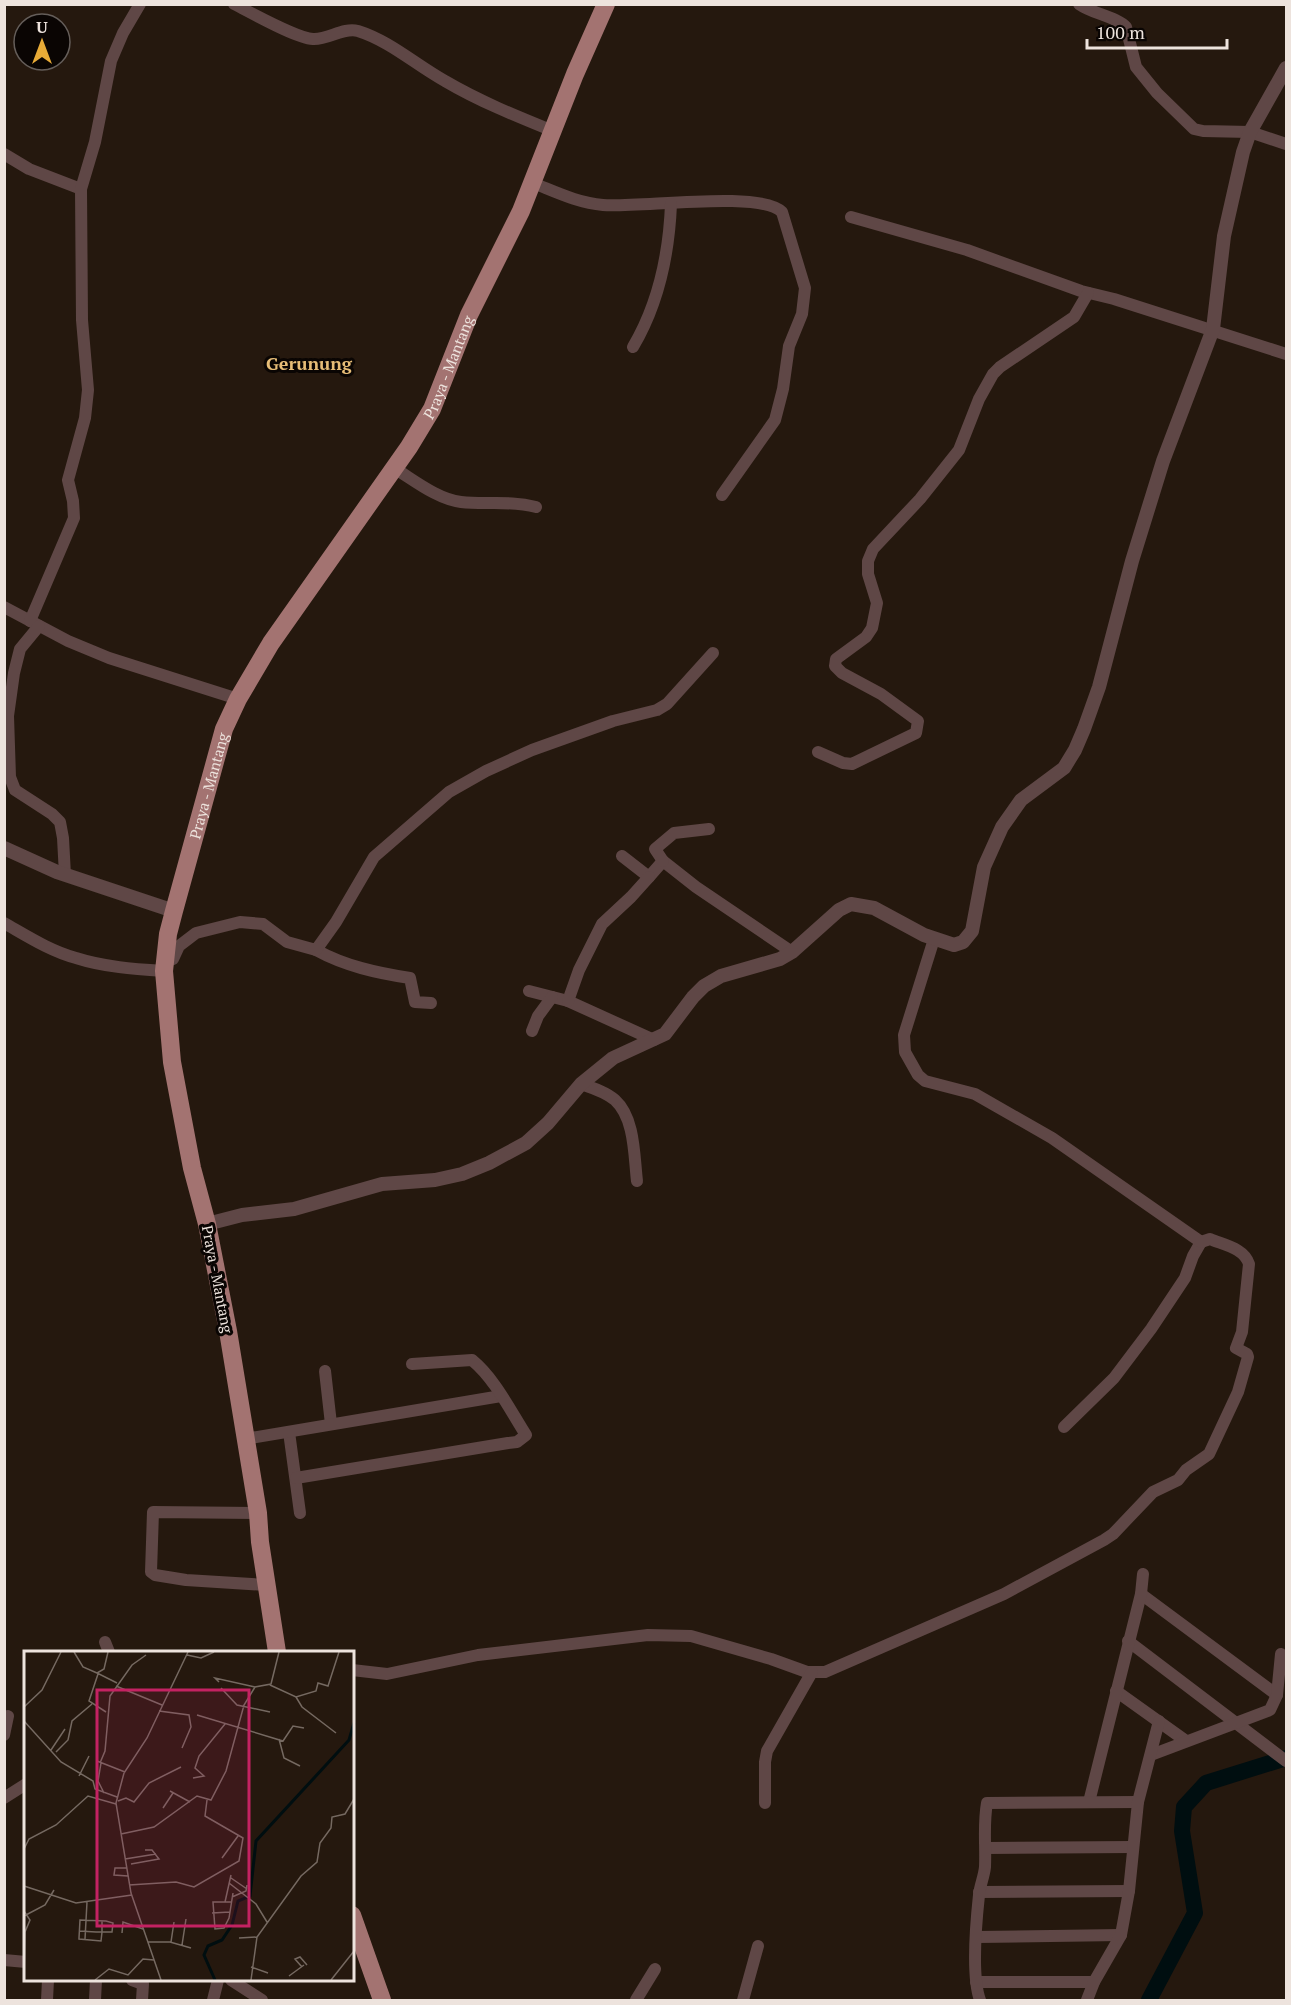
<svg xmlns="http://www.w3.org/2000/svg" width="1291" height="2005" font-family="'PT Serif',serif">
<style>
.lines{fill:none;stroke-linecap:round;stroke-linejoin:round}
.river{stroke:#000e10;stroke-width:16}
.minor{stroke:#5f4746;stroke-width:12}
.tertiary{stroke:#5f4746;stroke-width:14}
.primary{stroke:#a37371;stroke-width:18}
.labels{text-anchor:middle;dominant-baseline:central;stroke-width:6;stroke-linejoin:round;paint-order:stroke}
.street-label{font-size:15px;fill:#ede3dd;stroke:#0a0503}
.quarter-label{font-size:18px;font-weight:bold;fill:#e7bd77;stroke:#0a0503}
.inset-river{fill:none;stroke:#000e10;stroke-width:3}
.inset-road{fill:none;stroke:#756961;stroke-width:1.5}
.view{fill:#c42262;fill-opacity:0.15;stroke:#c42262;stroke-width:3}
.inset-edge{fill:none;stroke:#ede3dd;stroke-width:3}
</style>
<rect width="100%" height="100%" fill="#25180e"/>
<g class="lines">
<path class="river" d="M 1149,2000 L 1195,1913 L 1182,1831 L 1184,1807 L 1206,1783 L 1286,1758"/>
<g class="minor">
<path d="M 234,4 C 252,13 296,38 313,39 C 328,40 343,27 358,31 C 390,41 416,65 445,81 C 479,101 516,116 553,131"/>
<path d="M 1079,4 C 1093,14 1117,17 1126,27 L 1136,67 L 1157,93 L 1194,129 L 1203,131 L 1250,132 L 1286,144"/>
<path d="M 4,154 L 29,169 L 81,189"/>
<path d="M 533,183 C 556,192 578,203 603,205 C 639,208 760,190 782,212 L 805,288 L 802,314 L 789,346 L 783,389 L 775,420 L 722,495"/>
<path d="M 851,217 L 967,250 L 1081,291 L 1114,299 L 1286,354"/>
<path d="M 633,347 C 659,303 669,254 671,204"/>
<path d="M 394,468 C 414,480 437,499 461,502 C 487,505 508,500 536,507"/>
<path d="M 4,607 L 68,641 L 109,658 L 238,699"/>
<path d="M 30,621 L 74,518 L 73,501 L 68,480 L 85,418 L 88,390 L 82,320 L 81,189 L 95,142 L 111,61 L 123,33 L 140,4"/>
<path d="M 39,626 L 20,649 L 14,673 L 8,716 L 10,777 L 15,790 L 52,814 L 60,822 L 63,838 L 65,875"/>
<path d="M 818,752 L 843,763 L 852,764 L 916,733 L 918,721 L 881,694 L 842,673 L 835,666 L 836,659 L 866,637 L 872,628 L 877,603 L 868,574 L 868,561 L 873,549 L 920,499 L 959,450 L 979,399 L 993,374 L 1000,367 L 1074,317 L 1088,293"/>
<path d="M 622,856 L 649,877 L 663,861 L 696,887 L 792,952"/>
<path d="M 663,861 L 655,849 L 674,833 L 709,829"/>
<path d="M 4,923 C 27,936 50,951 76,958 C 104,967 134,969 164,971"/>
<path d="M 316,950 C 345,966 377,973 410,978 L 415,1002 L 431,1003"/>
<path d="M 164,962 L 173,959 L 179,946 L 196,933 L 240,922 L 263,924 L 287,942 L 316,950 L 336,922 L 374,857 L 449,792 L 486,771 L 532,750 L 613,721 L 657,710 L 667,704 L 713,653"/>
<path d="M 529,991 L 568,1001 L 654,1040"/>
<path d="M 568,1001 L 579,970 L 602,924 L 631,897 L 649,877"/>
<path d="M 532,1031 L 538,1016 L 552,997"/>
<path d="M 581,1084 C 593,1088 606,1092 615,1100 C 635,1118 634,1156 637,1181"/>
<path d="M 325,1371 L 331,1424"/>
<path d="M 1064,1427 L 1114,1378 L 1151,1329 L 1185,1278 L 1193,1256 L 1201,1242"/>
<path d="M 289,1432 L 300,1513"/>
<path d="M 245,1439 L 501,1396"/>
<path d="M 296,1478 L 508,1443 L 517,1442 L 526,1435 C 510,1410 495,1379 472,1360 L 412,1364"/>
<path d="M 258,1513 L 153,1512 L 151,1572 L 155,1575 L 186,1580 L 266,1585"/>
<path d="M 1141,1594 L 1277,1695"/>
<path d="M 1128,1641 L 1286,1761"/>
<path d="M 105,1642 L 109,1652"/>
<path d="M 352,1670 L 387,1674 L 478,1655 L 648,1635 L 691,1636 L 771,1659 L 807,1672 L 825,1672 L 1004,1594 L 1104,1540 L 1113,1534 L 1153,1492 L 1178,1480 L 1186,1470 L 1209,1454 L 1238,1392 L 1248,1357 L 1247,1354 L 1236,1348 L 1242,1332 L 1249,1264 C 1244,1248 1224,1245 1210,1239 L 1201,1242 L 1052,1138 L 975,1094 L 925,1081 L 918,1075 L 905,1052 L 904,1035 L 934,939"/>
<path d="M 1116,1691 L 1186,1741"/>
<path d="M 4,1735 L 8,1716"/>
<path d="M 1151,1755 L 1270,1710 L 1277,1695 L 1281,1654"/>
<path d="M 4,1798 L 26,1784"/>
<path d="M 1089,1802 L 1141,1594 L 1143,1574"/>
<path d="M 765,1803 L 765,1762 L 767,1751 L 812,1672"/>
<path d="M 986,1848 L 1133,1847"/>
<path d="M 979,1892 L 1129,1891"/>
<path d="M 977,1937 L 1121,1935"/>
<path d="M 4,1960 L 26,1962"/>
<path d="M 132,1980 L 143,1984 L 142,2000"/>
<path d="M 231,1980 L 262,2000"/>
<path d="M 976,1982 L 1094,1982"/>
<path d="M 47,2000 L 48,1980"/>
<path d="M 95,2000 L 96,1980"/>
<path d="M 213,2000 L 218,1980"/>
<path d="M 636,2000 L 655,1969"/>
<path d="M 743,2000 L 758,1946"/>
<path d="M 980,2000 C 971,1975 976,1923 979,1895 C 980,1885 984,1877 985,1867 C 986,1845 983,1825 987,1803 L 1138,1802"/>
<path d="M 1087,2000 L 1094,1982 L 1121,1935 L 1129,1891 L 1138,1802 L 1159,1721"/>
</g>
<g class="tertiary">
<path d="M 4,848 L 57,872 L 174,911"/>
<path d="M 207,1224 L 242,1215 L 294,1209 L 382,1184 L 435,1180 L 462,1174 L 489,1163 L 526,1143 L 548,1123 L 581,1084 L 613,1058 L 665,1034 L 693,997 L 704,986 L 721,976 L 780,959 L 792,952 L 839,910 L 851,904 L 874,908 L 924,935 L 954,945 L 963,942 L 972,931 L 984,867 L 1002,827 L 1021,800 L 1064,768 L 1075,750 L 1084,729 L 1099,687 L 1132,561 L 1163,461 L 1213,329 L 1224,236 L 1243,152 L 1250,132 L 1286,68"/>
</g>
<g class="primary">
<path id="s1" d="M 277,1652 L 260,1542 L 258,1513 L 228,1331 L 207,1224 L 192,1168 L 172,1062 L 164,971 L 168,934 L 174,911 L 224,729 L 238,699 L 271,643 L 409,447 L 432,409 L 469,315 L 521,211 L 575,74 L 606,4"/>
<path d="M 352,1915 L 382,2000"/>
</g>
</g>
<g class="labels">
<g class="street-label">
<text stroke="none"><textPath href="#s1" startOffset="1368">Praya - Mantang</textPath></text>
<text stroke="none"><textPath href="#s1" startOffset="882">Praya - Mantang</textPath></text>
<text transform="translate(218 1279) rotate(79)">Praya - Mantang</text>
</g>
<g class="quarter-label">
<text x="309" y="363">Gerunung</text>
</g>
</g>
<g transform="translate(24 1651)">
<rect width="330" height="330" fill="#25180e"/>
<path class="inset-river" d="M 191,329 L 180,304 L 184,295 L 198,289 L 208,274 L 214,250 L 226,245 L 232,190 L 325,89 L 330,72"/>
<path class="inset-road" d="M 50,1 L 59,16 L 73,22M 84,1 L 80,18 L 73,22 L 93,32M 163,4 L 177,7 L 190,1M 74,23 L 65,50 L 82,61M 195,31 L 191,27 L 231,36M 246,34 L 272,46 L 292,40 L 294,32 L 304,35 L 315,1M 92,35 L 138,54M 197,37 L 213,54 L 246,61M 272,46 L 278,56 L 312,82M 0,56 L 18,39 L 37,1M 135,60 L 165,64 L 167,76 L 158,97M 173,64 L 259,90 L 269,75 L 280,77M 0,70 L 37,111 L 69,130 L 71,138 L 93,146M 255,88 L 260,107 L 276,115M 27,99 L 41,78M 32,101 L 44,89 L 48,70 L 68,53M 73,110 L 101,121M 76,112 L 81,100 L 86,45 L 108,14 L 122,4M 77,112 L 74,130 L 80,142M 55,125 L 65,105M 169,127 L 180,125 L 171,117 L 175,105 L 201,73M 146,140 L 166,151M 94,150 L 102,147 L 110,151 L 125,132 L 157,116M 139,157 L 149,142M 97,183 L 130,176 L 173,145 L 187,149 L 202,120 L 220,54 L 231,36 L 247,33 L 255,1M 0,198 L 5,188 L 32,174 L 64,145 L 92,153M 198,207 L 214,185M 101,208 L 132,203M 107,213 L 135,208 L 128,199 L 121,199M 103,217 L 91,217 L 90,224 L 104,225M 207,227 L 223,238M 205,232 L 232,253 L 243,271M 105,234 L 152,231 L 170,236 L 215,210 L 219,187 L 181,165 L 183,149M 0,235 L 52,252 L 108,244M 208,246 L 222,240 L 223,234M 201,251 L 207,224M 207,251 L 189,251 L 191,278 L 200,277 L 205,267 L 209,242M 0,260 L 6,269 L 1,281 L 0,327M 188,262 L 206,261M 0,265 L 21,254 L 30,239M 55,280 L 72,281 L 88,281 L 89,272 L 82,270 L 56,269 L 55,287 L 55,288 L 77,290 L 78,281 L 78,270M 98,282 L 99,271 L 119,278M 215,287 L 233,286M 61,288 L 63,251M 124,291 L 146,291 L 167,297M 147,291 L 150,271M 158,294 L 162,268M 227,316 L 244,322M 278,316 L 271,308 L 276,306 L 283,314M 265,325 L 280,314M 71,329 L 85,318 L 104,324 L 119,308 L 130,309M 137,329 L 107,242 L 92,152 L 100,122 L 123,87 L 164,1M 227,329 L 233,286 L 277,225 L 293,211 L 296,192 L 307,177 L 308,166 L 321,163 L 330,148M 307,329 L 330,300"/>
<path class="view" d="M 73,39 L 225,39 L 225,275 L 73,275 Z"/>
<rect width="330" height="330" class="inset-edge"/>
</g>
<rect width="1291" height="2005" fill="none" stroke="#ede3dd" stroke-width="12"/>
<g transform="translate(42 42)"><circle r="28" fill="#0a0503" stroke="#655e5a" stroke-width="1.5"/>
<path d="M0-4.5L10 22L0 15L-10 22Z" fill="#e8ab37"/>
<text y="-9" font-size="16" font-weight="bold" text-anchor="middle" fill="#ede3dd">U</text>
</g>
<path d="M1087 39v9h140v-9" fill="none" stroke="#ede3dd" stroke-width="3"/>
<text x="1096" y="39" font-size="18" fill="#ede3dd" stroke="#0a0503" stroke-width="4.5" paint-order="stroke">100 m</text>
</svg>
